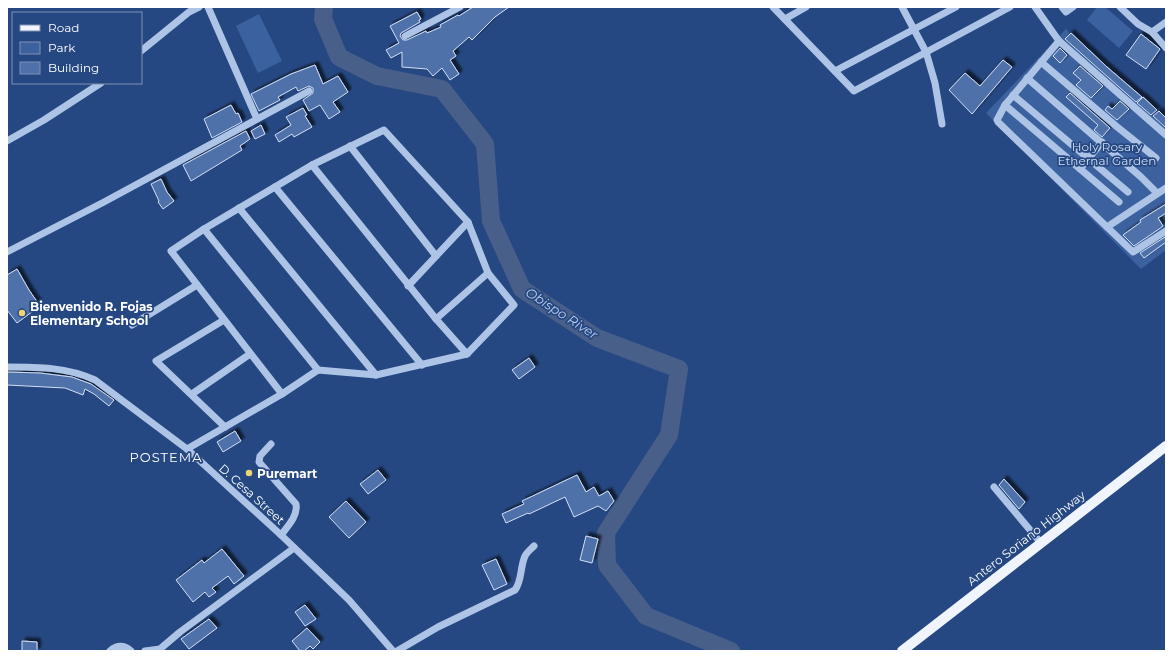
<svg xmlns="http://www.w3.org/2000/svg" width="1173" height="658" font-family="Montserrat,sans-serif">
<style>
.green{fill:#3b619f}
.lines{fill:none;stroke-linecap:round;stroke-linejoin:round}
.river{stroke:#485f89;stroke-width:18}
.building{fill:#4f71aa;stroke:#d1dff5;filter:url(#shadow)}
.minor{stroke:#aec4e7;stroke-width:7}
.major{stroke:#eff4fd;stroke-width:10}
.poi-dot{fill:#efd473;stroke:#264882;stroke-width:1.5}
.labels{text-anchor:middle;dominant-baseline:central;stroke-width:3.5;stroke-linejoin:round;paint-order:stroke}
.park-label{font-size:12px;fill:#d1dff5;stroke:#264882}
.poi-label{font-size:12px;font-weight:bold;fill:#fff;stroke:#264882;text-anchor:start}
.street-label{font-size:12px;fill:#fff;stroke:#264882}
.water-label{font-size:13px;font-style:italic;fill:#baceee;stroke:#264882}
.neighbourhood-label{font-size:13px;letter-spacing:1px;fill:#fff;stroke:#264882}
</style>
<defs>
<filter id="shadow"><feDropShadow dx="3.5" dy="-3.5" stdDeviation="1" flood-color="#0009"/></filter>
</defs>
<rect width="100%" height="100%" fill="#264882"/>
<g class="green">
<path d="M 1097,7 L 1105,7 L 1133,31 L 1119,48 L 1087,20 Z"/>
<path d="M 259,14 L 282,61 L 258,73 L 236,26 Z"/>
<path d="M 1066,29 L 1166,129 L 1166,250 L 1141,269 L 986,113 Z"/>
</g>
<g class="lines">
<path class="river" d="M 324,7 L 323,19 L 339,57 L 377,76 L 442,89 L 485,144 L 491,221 L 522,289 L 597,338 L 679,369 L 669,435 L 606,533 L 607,565 L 646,616 L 731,651"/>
</g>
<g class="building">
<path d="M 473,7 L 509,7 L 495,17 L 472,40 L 469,37 L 453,51 L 456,56 L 450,60 L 459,74 L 450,80 L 442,68 L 433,76 L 427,69 L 402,67 L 402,52 L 391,58 L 386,50 L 399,43 L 390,26 L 417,12 L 421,19 L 419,20 L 420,22 L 401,33 L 400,36 L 403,40 L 407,40 L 426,31 L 427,33 L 441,27 L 440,25 L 458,15 L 459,16 Z"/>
<path d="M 1071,33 L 1107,67 L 1142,97 L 1136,102 L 1065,39 Z"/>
<path d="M 1141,34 L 1160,49 L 1146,69 L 1126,55 Z"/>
<path d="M 1060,48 L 1067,55 L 1060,63 L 1053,56 Z"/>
<path d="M 1003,60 L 1012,67 L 972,114 L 949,90 L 965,73 L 980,86 Z"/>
<path d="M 315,65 L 323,84 L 338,76 L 348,92 L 333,102 L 340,112 L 329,119 L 320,105 L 309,111 L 303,100 L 313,93 L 313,88 L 309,86 L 298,91 L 296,87 L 278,97 L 280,100 L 259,111 L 251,94 L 291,74 Z"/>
<path d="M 1080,66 L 1103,86 L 1091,98 L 1076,85 L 1081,80 L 1073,73 Z"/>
<path d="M 1070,93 L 1110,128 L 1102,137 L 1094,130 L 1098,125 L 1066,97 Z"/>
<path d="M 1143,97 L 1157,110 L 1151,115 L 1137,103 Z"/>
<path d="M 1120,101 L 1129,109 L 1117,120 L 1105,110 L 1108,106 L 1112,109 Z"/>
<path d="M 231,105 L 236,114 L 238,113 L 242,122 L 212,138 L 204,119 Z"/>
<path d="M 303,108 L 307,115 L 305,116 L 312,127 L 294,137 L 292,134 L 279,142 L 275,135 L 291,125 L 286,117 Z"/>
<path d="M 1159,111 L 1166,118 L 1166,128 L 1153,116 Z"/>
<path d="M 261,125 L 265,134 L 255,139 L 251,131 Z"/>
<path d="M 246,131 L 250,139 L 240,146 L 242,150 L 191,181 L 183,165 Z"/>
<path d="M 161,179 L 167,192 L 174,201 L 163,209 L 158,202 L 159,201 L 151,184 Z"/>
<path d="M 1166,204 L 1166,213 L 1158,218 L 1163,226 L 1159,229 L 1134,246 L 1123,235 L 1141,222 L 1140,220 Z"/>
<path d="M 1165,237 L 1166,242 L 1144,258 L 1140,253 Z"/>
<path d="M 17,269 L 29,290 L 40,306 L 17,323 L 7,310 L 7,275 Z"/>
<path d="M 529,358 L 535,367 L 519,379 L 512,370 Z"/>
<path d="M 7,372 L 40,373 L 72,377 L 91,384 L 114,400 L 109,406 L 94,394 L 85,389 L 83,395 L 65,388 L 7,385 Z"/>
<path d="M 235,431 L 241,441 L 223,452 L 217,442 Z"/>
<path d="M 378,470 L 386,480 L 368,494 L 360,484 Z"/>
<path d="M 577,475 L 586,492 L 594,487 L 599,496 L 608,491 L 614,501 L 606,511 L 598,506 L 574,517 L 565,497 L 529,514 L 528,513 L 506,523 L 502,514 L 524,504 L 522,501 Z"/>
<path d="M 1004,479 L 1025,502 L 1019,509 L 999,485 Z"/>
<path d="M 346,501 L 366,522 L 349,538 L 329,517 Z"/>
<path d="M 586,536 L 598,539 L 592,563 L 580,560 Z"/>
<path d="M 222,549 L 244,576 L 234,584 L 228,576 L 212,588 L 216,592 L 209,597 L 205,592 L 193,602 L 176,580 L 202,560 L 204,563 Z"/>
<path d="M 496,559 L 507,584 L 494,590 L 482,565 Z"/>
<path d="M 305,605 L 316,619 L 305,626 L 295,612 Z"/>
<path d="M 209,619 L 217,628 L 189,649 L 181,639 Z"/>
<path d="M 307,628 L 320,642 L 313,649 L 310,646 L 304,651 L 300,651 L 292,641 Z"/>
<path d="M 22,641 L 37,642 L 37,651 L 22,651 Z"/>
</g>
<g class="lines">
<g class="minor">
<path d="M 208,7 L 257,119"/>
<path d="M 773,7 L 854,91 L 1010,7"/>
<path d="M 902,7 L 926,52 L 935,83 L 942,124"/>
<path d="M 1035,7 L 1059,41"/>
<path d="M 1062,7 L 1066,12 L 1073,7"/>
<path d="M 1120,7 L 1138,24 L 1152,32 L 1166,48"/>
<path d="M 785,19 L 806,7"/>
<path d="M 1152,32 L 1166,22"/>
<path d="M 405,36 L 460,7"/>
<path d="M 141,51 L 189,12 L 199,7"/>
<path d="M 1041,62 L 1116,126 L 1156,158"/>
<path d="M 835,71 L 956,7"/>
<path d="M 1027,78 L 1141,177 L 1157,193"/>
<path d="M 1013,95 L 1128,192"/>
<path d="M 1005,105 L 1119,202"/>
<path d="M 1166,135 L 1059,41 L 1005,105 L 997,120 L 998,122 L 1107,227 L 1166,188"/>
<path d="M 7,141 L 44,120 L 101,83"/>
<path d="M 350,146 L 436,256"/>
<path d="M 312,165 L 436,319"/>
<path d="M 1080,169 L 1102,142"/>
<path d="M 275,187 L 422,365"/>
<path d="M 239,208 L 376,375"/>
<path d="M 1107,227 L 1133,252 L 1166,231"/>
<path d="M 204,229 L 318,370"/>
<path d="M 7,252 L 104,202 L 309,91"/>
<path d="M 224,320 L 156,361 L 225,427"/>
<path d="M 132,325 L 197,285"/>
<path d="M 467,354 L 436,319 L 488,273"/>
<path d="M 7,367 C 37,367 67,367 95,380 L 187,449 L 281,535 L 349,600 L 393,651"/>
<path d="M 192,394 L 250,354"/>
<path d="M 282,394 L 171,251 L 204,229 L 312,165 L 384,130 L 468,222"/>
<path d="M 271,444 L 260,456 L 259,462 L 296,504 C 298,516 288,526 281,535"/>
<path d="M 187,449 L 282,394 L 318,370 L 376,375 L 467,354 L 514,305 L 488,273 L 468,222 L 408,286"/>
<path d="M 994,487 L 1041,543"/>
<path d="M 110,651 C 117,645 124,645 131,651"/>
<path d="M 145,651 L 160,649 L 180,632 L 294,548"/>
<path d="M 397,651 L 438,627 L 515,590 C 522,581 520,567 525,556 C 527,552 531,549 534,546"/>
</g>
<path class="major" d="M 902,651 L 1166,446"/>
</g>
<g class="poi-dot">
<circle cx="22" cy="313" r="4"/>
<circle cx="249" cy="473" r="4"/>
</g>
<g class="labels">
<g class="park-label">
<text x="1107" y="146">Holy Rosary<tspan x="1107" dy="14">Ethernal Garden</tspan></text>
</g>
<g class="poi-label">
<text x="30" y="306">Bienvenido R. Fojas<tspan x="30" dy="14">Elementary School</tspan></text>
<text x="257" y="473">Puremart</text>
</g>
<g class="street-label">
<text transform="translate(252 494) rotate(42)">D. Cesa Street</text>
<text transform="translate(1026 538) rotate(-38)">Antero Soriano Highway</text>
</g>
<g class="water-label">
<text transform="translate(562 313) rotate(33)">Obispo River</text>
</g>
<g class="neighbourhood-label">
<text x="166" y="457">POSTEMA</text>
</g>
</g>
<rect width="1173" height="658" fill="none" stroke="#ffffff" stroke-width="16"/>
<rect x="12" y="12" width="130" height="72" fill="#264882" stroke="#7d91b4"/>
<rect x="20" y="25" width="20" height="6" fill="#eff4fd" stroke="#7d91b4"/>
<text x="48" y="32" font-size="12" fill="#ffffff">Road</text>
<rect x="20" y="42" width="20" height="12" fill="#3b619f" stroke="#7d91b4"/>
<text x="48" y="52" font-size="12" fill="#ffffff">Park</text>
<rect x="20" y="62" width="20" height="12" fill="#4f71aa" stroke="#7d91b4"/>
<text x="48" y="72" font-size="12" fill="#ffffff">Building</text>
</svg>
